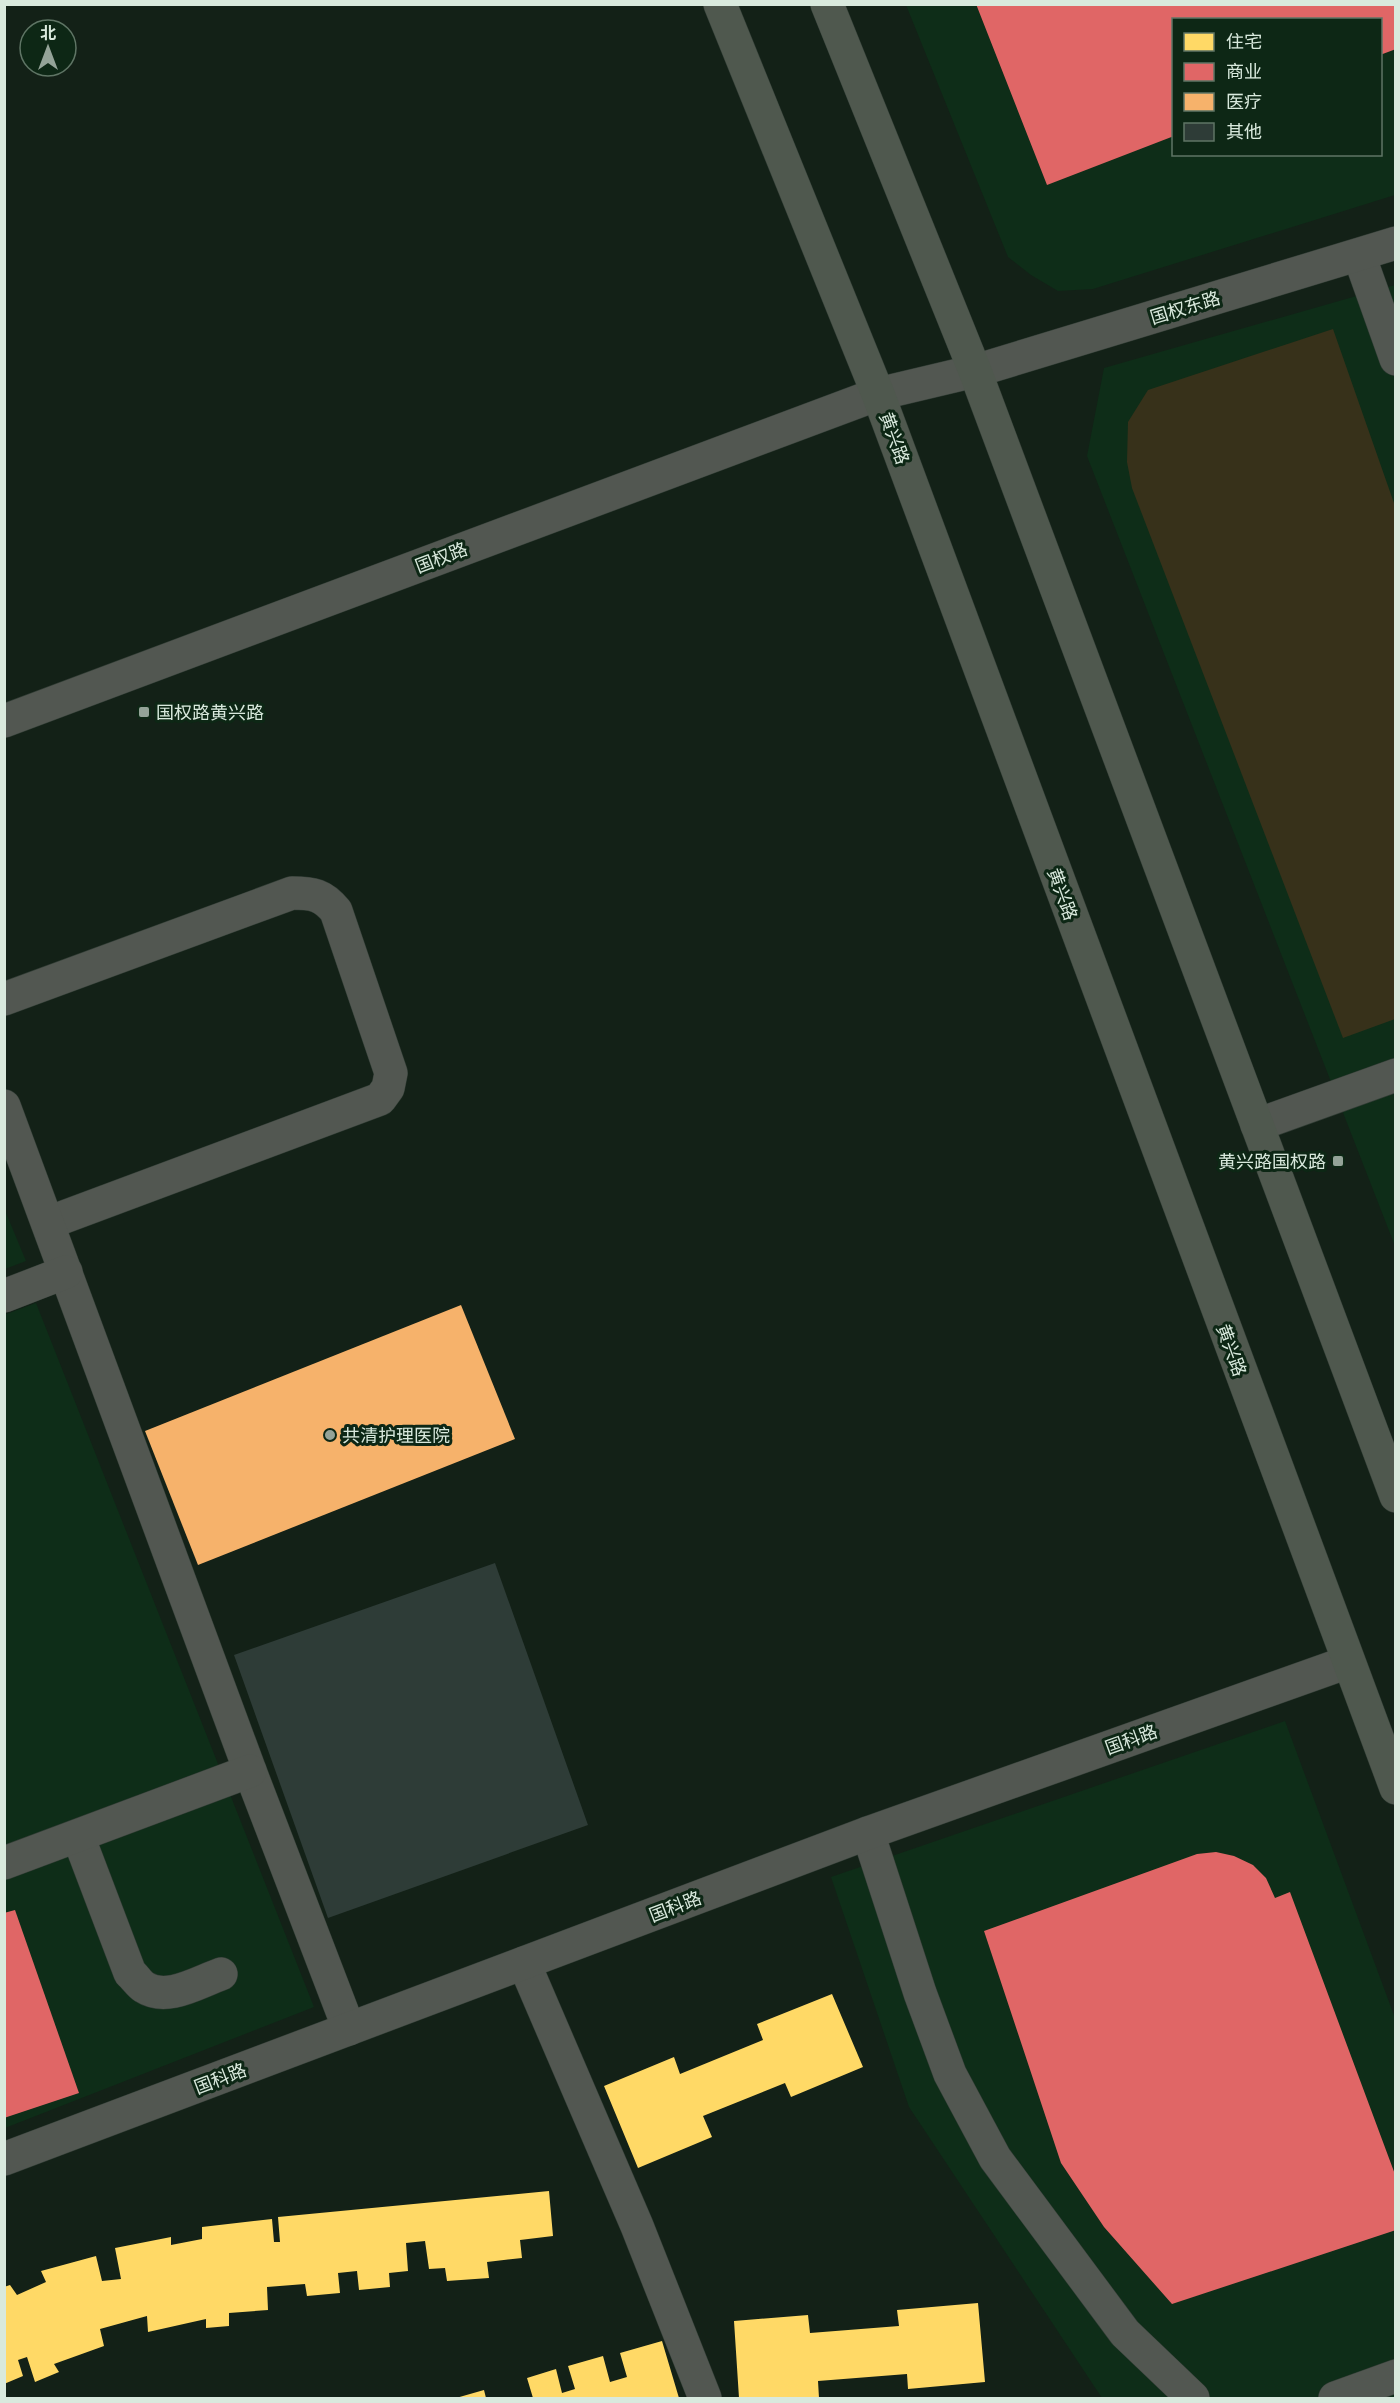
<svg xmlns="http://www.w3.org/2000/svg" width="1400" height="2403" font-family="Ubuntu,'Noto Sans SC',sans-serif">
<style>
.built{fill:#0e2d18;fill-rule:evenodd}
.green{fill:#37311a}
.homes{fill:#ffd966}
.shops{fill:#e06666}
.health{fill:#f6b26b}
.building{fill:#2e3c37}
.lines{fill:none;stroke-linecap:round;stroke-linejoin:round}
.minor-casing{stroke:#303c34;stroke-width:34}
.major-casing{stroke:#303c34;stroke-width:34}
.minor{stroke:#525751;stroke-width:33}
.major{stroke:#4f584e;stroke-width:33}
.poi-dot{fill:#94a398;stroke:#0d2715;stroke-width:2}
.labels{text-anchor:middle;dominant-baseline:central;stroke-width:6;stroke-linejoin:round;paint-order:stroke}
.street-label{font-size:18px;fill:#d9e9dd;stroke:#0d2715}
.poi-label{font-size:18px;fill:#d9e9dd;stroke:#0d2715;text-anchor:start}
</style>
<rect width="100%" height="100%" fill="#132117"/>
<g class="built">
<path d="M 906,5 L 1395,5 L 1395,195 L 1093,289 L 1058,291 L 1031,275 L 1008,257 ZM 1174,20 L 1380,20 L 1380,154 L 1174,154 Z"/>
<path d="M 1395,285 L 1395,1246 L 1087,456 L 1104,368 Z"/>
<path d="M 4,1208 L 26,1261 L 5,1269 L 4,1269 Z"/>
<path d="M 36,1303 L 314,2007 L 5,2128 L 4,1315 Z"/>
<path d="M 1285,1721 L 1395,2018 L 1395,2398 L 1102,2398 L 909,2107 L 831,1877 Z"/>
</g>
<path class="green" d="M 1333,329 L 1395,506 L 1395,1019 L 1343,1038 L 1132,488 L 1127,462 L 1128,422 L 1148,390 Z"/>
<g class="homes">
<path d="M 832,1994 L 863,2067 L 791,2097 L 785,2083 L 703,2116 L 712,2137 L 638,2168 L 604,2086 L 674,2057 L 680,2074 L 763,2040 L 757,2024 Z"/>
<path d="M 549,2191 L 553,2236 L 520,2240 L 522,2258 L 487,2262 L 489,2278 L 447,2281 L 445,2268 L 429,2269 L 425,2241 L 406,2243 L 408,2271 L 389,2273 L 390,2287 L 359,2290 L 357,2271 L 338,2273 L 340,2293 L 307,2296 L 305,2284 L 267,2287 L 268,2310 L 229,2313 L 229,2326 L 206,2328 L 206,2319 L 148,2332 L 147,2316 L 100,2329 L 104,2346 L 54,2364 L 59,2372 L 35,2382 L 27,2357 L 18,2360 L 23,2376 L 4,2384 L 4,2287 L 10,2285 L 17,2295 L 46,2282 L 41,2271 L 96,2256 L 102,2281 L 121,2279 L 115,2248 L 171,2237 L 171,2245 L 202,2239 L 202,2227 L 272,2219 L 274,2242 L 280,2242 L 278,2217 Z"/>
<path d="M 978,2303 L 985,2382 L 908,2389 L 907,2374 L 818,2381 L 819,2398 L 739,2398 L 734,2321 L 808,2315 L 810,2333 L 899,2326 L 897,2310 Z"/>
<path d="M 662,2341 L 679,2398 L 533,2398 L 527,2378 L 556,2369 L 562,2393 L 575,2389 L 568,2366 L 603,2356 L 610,2382 L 627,2377 L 620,2353 Z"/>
<path d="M 484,2390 L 486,2398 L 456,2398 Z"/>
</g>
<g class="shops">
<path d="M 976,4 L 1396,4 L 1396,49 L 1380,55 L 1380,20 L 1174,20 L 1174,136 L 1047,185 Z"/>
<path d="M 1216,1852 L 1234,1856 L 1253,1865 L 1266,1878 L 1275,1898 L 1290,1892 L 1396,2177 L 1396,2230 L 1172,2304 L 1104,2227 L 1061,2163 L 984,1931 L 1197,1854 Z"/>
<path d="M 15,1910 L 79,2093 L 4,2118 L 4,1913 Z"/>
</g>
<path class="health" d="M 461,1305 L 515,1439 L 198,1565 L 145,1431 Z"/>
<path class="building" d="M 495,1563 L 588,1825 L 328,1918 L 234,1655 Z"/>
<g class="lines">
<g class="minor-casing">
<g id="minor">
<path d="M 1359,255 L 1396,359"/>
<path d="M 4,721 L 878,394 L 975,371 L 1396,243"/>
<path d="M 4,999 L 292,893 C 313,893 323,895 336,911 L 391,1073 L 388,1088 L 380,1099 L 48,1223"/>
<path d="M 4,1106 L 250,1771 L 349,2029"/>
<path d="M 1257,1125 L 1396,1075"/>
<path d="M 4,1296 L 66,1272"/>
<path d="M 868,1833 L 920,1993 L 950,2074 L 995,2158 L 1125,2333 L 1193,2398"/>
<path d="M 78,1836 L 130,1973 C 135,1977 139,1984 144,1987 C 167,2002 198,1982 221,1974"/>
<path d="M 4,1863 L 250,1771"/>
<path d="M 524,1963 L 637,2226 L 705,2398"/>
<path d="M 4,2159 L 868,1833 L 1348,1662"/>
<path d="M 1335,2398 L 1396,2376"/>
</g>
</g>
<g class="major-casing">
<g id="major">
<path d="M 720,4 L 878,394 L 1396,1788"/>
<path d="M 827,4 L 975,371 L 1396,1496"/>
</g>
</g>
<use href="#minor" class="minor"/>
<use href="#major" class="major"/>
</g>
<g class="poi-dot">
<rect x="138" y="706" width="12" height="12" rx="3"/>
<rect x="1332" y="1155" width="12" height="12" rx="3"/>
<circle cx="330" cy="1435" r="6"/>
</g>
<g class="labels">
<g class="street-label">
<text transform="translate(1185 307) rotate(-17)">国权东路</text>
<text transform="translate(895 438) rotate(70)">黄兴路</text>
<text transform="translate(441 557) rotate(-21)">国权路</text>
<text transform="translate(1063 894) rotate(70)">黄兴路</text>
<text transform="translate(1232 1350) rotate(70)">黄兴路</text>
<text transform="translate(1131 1739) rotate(-20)">国科路</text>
<text transform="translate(675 1906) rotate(-21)">国科路</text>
<text transform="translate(220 2078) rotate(-21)">国科路</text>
</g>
<g class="poi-label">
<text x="156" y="712">国权路黄兴路</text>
<text x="1326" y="1161" text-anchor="end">黄兴路国权路</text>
<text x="342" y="1435">共清护理医院</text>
</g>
</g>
<rect width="1400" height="2403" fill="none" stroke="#d9e9dd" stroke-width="12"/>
<rect x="1172" y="18" width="210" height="138" fill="#0d2715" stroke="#5f7565" stroke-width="1.5"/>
<rect x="1184" y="33" width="30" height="18" fill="#ffd966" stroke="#5f7565" stroke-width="1.5"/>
<text x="1226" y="48" font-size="18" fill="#d9e9dd">住宅</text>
<rect x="1184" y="63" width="30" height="18" fill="#e06666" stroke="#5f7565" stroke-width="1.5"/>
<text x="1226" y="78" font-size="18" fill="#d9e9dd">商业</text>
<rect x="1184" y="93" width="30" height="18" fill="#f6b26b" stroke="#5f7565" stroke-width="1.5"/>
<text x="1226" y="108" font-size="18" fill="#d9e9dd">医疗</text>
<rect x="1184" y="123" width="30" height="18" fill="#2e3c37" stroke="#5f7565" stroke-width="1.5"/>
<text x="1226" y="138" font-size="18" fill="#d9e9dd">其他</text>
<g transform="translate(48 48)"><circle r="28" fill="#0d2715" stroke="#5f7565" stroke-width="1.5"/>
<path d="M0-4.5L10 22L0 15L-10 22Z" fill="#94a398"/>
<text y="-9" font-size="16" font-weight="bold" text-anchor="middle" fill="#d9e9dd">北</text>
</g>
</svg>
